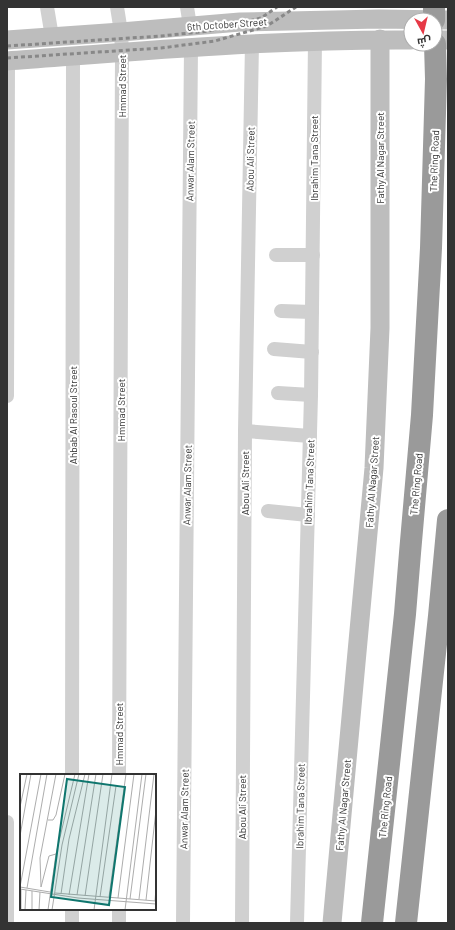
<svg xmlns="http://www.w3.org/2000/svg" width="455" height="930" font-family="Barlow,Cairo,sans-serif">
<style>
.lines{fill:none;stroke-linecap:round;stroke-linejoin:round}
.street{stroke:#d0d0d0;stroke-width:14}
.secondary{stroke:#bdbdbd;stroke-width:19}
.highway{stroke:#9a9a9a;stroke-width:22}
.rail{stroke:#888;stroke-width:3;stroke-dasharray:4 3;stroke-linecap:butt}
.highway-bridge{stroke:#9a9a9a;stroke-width:22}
.labels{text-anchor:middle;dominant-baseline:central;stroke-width:4;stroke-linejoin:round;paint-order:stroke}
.street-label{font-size:10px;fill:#333;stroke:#fff}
.inset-road{fill:none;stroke:#adadad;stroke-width:1}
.view{fill:#0f766e;fill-opacity:0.15;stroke:#0f766e;stroke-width:2}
.inset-edge{fill:none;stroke:#333;stroke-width:2}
</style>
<rect width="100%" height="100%" fill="#fff"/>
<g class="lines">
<g class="street">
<path d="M 47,7 L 52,37"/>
<path d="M 117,7 L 121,32 L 122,52 L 119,775"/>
<path d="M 187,7 L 190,26"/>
<path d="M 276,255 L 313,255"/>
<path d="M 281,311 L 312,312"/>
<path d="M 274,349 L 312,352"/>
<path d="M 278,393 L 311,395"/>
<path d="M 7,396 L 8,61"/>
<path d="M 245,431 L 310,436"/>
<path d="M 268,511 L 308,515"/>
<path d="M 72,775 L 73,56"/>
<path d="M 7,822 L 7,923"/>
<path d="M 72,923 L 72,909"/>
<path d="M 119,923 L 119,909"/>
<path d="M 183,923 L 191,47"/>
<path d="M 242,923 L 245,431 L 252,43"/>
<path d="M 297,923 C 301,747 307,571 311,395 C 313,277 314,159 315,40"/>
</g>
<g class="secondary">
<path d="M 7,40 L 121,32 L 240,22 L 379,19 L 448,20"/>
<path d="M 435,40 L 448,40"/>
<path d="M 7,61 C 142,51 276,39 411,40"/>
<path d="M 332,923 L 374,468 L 380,328 L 380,39"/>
</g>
<g class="highway">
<path d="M 372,923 L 405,614 L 410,553 L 422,415 L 431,248 L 436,79 L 435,44"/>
<path d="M 406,923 L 439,616 L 448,520"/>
</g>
<g class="rail">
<path d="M 7,46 L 161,36 L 209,31 L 261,18 L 277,7"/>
<path d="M 7,58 L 161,48 L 215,41 L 267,26 L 296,7"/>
</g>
<path class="highway-bridge" d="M 434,7 L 434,20"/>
</g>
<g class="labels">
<g class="street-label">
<text transform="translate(227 24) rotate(-4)">6th October Street</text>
<text transform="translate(122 86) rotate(-90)">Hmmad Street</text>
<text transform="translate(314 158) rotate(-90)">Ibrahim Tana Street</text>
<text transform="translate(380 158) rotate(-90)">Fathy Al Nagar Street</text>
<text transform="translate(250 159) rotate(-89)">Abou Ali Street</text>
<text transform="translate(190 161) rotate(-89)">Anwar Alam Street</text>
<text transform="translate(434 161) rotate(-88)">The Ring Road</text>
<text transform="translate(121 410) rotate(-90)">Hmmad Street</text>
<text transform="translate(73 415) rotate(-90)">Ahbab Al Rasoul Street</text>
<text transform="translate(309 482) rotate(-88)">Ibrahim Tana Street</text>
<text transform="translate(372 482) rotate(-86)">Fathy Al Nagar Street</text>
<text transform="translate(245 483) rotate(-90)">Abou Ali Street</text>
<text transform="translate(416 484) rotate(-85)">The Ring Road</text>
<text transform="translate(187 485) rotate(-89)">Anwar Alam Street</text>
<text transform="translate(119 734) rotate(-90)">Hmmad Street</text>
<text transform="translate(343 805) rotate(-85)">Fathy Al Nagar Street</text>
<text transform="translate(300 806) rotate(-89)">Ibrahim Tana Street</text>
<text transform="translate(242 807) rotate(-90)">Abou Ali Street</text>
<text transform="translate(385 807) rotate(-84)">The Ring Road</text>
<text transform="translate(184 809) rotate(-89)">Anwar Alam Street</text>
</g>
</g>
<g transform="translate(20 774)">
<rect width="136" height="136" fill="#fff"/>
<path class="inset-road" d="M 0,33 L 7,0M 28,46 L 33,46 L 36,41 L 45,0M 0,62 L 11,0M 0,113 L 30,118M 0,113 L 21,0M 21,113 L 20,84 L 36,0M 21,113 L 29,82 L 36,80M 7,114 L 27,0M 0,115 L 58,124 L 136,130M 35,119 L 136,127M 41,120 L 49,65 L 65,0M 49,121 L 69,0M 57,121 L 76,0M 65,122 L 83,0M 80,123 L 96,12M 89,123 L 106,0M 98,124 L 114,0M 110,125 L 126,0M 119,125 L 134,0M 126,126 L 136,36M 135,127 L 136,114M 1,136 L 1,115M 5,136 L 6,116M 12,136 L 12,117M 19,136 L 20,118M 28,136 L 36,80 L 55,0M 32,136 L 42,71 L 59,0M 74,136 L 92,0M 105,136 L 122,0"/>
<path class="view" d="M 47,5 L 105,13 L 89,131 L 31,123 Z"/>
<rect width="136" height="136" class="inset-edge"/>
</g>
<rect width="455" height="930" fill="none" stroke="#333333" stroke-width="16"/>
<g transform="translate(423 32) rotate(172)"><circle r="19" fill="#ffffff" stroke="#adadad"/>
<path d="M0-3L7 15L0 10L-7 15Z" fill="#e63946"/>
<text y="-6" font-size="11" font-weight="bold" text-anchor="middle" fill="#333333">ش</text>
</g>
</svg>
